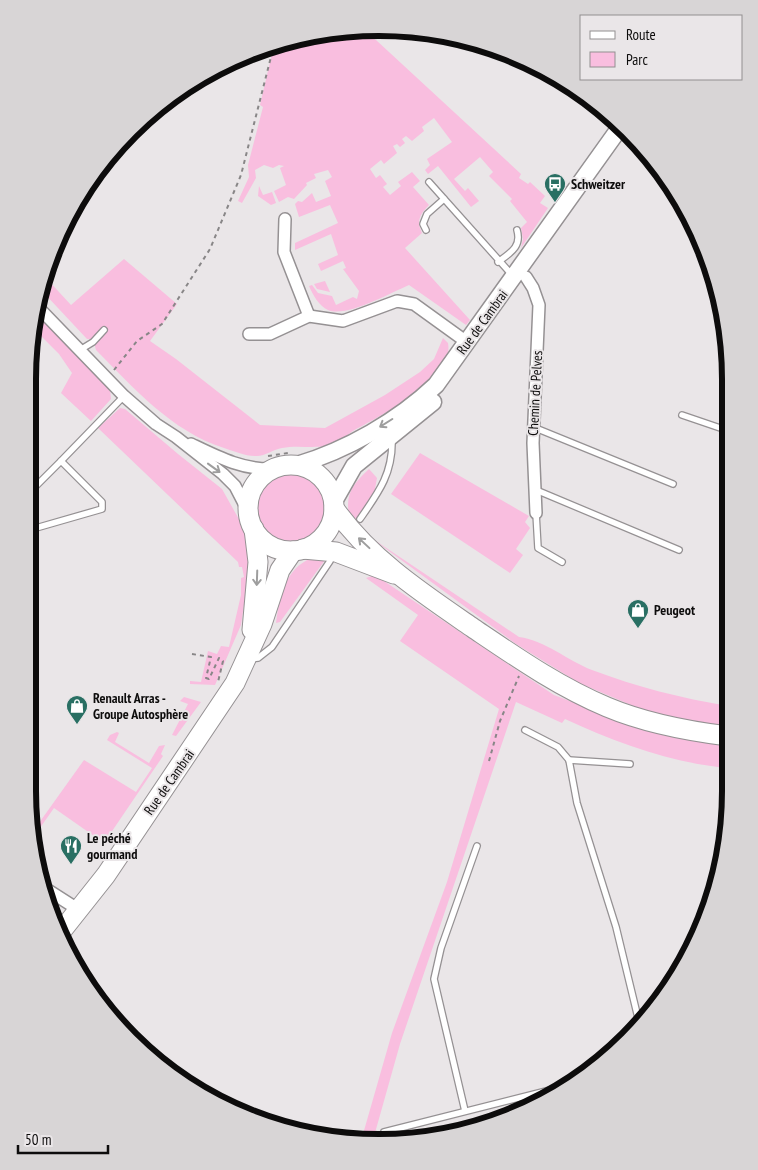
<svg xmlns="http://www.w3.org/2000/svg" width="758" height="1170" font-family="'PT Sans Narrow',sans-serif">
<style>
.green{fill:#f9bedf}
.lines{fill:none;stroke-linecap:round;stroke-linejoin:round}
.service-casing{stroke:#959193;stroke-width:8}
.minor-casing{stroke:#959193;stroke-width:14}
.secondary-casing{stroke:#959193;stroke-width:19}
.primary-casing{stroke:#959193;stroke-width:21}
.path{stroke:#888687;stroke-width:2;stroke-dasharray:4 4;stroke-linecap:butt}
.service{stroke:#fff;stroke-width:5.5}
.minor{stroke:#fff;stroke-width:11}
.secondary{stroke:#fff;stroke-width:16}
.primary{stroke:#fff;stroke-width:19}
.oneway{stroke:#9e9e9e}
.labels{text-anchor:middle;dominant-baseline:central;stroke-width:4;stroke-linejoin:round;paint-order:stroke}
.poi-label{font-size:14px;font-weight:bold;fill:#0d0c0c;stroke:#eae6e8;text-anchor:start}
.street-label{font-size:14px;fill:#0d0c0c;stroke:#eae6e8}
.rim{fill:none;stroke:#0d0c0c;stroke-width:6}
</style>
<rect width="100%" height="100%" fill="#eae6e8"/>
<g class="green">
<path d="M 356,28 L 376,40 L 521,174 L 519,178 L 528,184 L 530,182 L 545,196 L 540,203 L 548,208 L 521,248 L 523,239 L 521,228 L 527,222 L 510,201 L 512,199 L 489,176 L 493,172 L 480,157 L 454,179 L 465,191 L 468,188 L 479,201 L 471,207 L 438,166 L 428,174 L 425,170 L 430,165 L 427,159 L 452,142 L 434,118 L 422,127 L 424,131 L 412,141 L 406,136 L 402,139 L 405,143 L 400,147 L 397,144 L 393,146 L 397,153 L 384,164 L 381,160 L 370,169 L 376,178 L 380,175 L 387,184 L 383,187 L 390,195 L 401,186 L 398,182 L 412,172 L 420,181 L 413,187 L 429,205 C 420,214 416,221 422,233 L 405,248 L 470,320 L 466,325 L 409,285 C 390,293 346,318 328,310 C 319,306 313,295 309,286 L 312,285 L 318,293 L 332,296 L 336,305 L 353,297 L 357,299 L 359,291 L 343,269 L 346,268 L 343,261 L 321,271 L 318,264 L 338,255 L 331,234 L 295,250 L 295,243 L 338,223 L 330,205 L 299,217 L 295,204 L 298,201 L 302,202 L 312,193 L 316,202 L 331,196 L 325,181 L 332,177 L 328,170 L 314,174 L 316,178 L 306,183 L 307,185 L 294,199 L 288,197 L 279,202 L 274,191 L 286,185 L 280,168 L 284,166 L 279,165 L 273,168 L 264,165 L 255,170 L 256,178 L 242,203 L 238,201 L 249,177 L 248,165 L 263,107 L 260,105 L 274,45 L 288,40 Z"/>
<path d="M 259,186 L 263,195 L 272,192 L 276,203 L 271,205 L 258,196 Z"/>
<path d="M 124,259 L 177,304 L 150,341 L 176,359 L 260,425 L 325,428 L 385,395 L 420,372 L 434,359 L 443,338 L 448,343 C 455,379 380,416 353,431 C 348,434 343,440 338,442 C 320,451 300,444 282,448 C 274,449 265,456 257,456 C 247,457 234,451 224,448 C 171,431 134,388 96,350 L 93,339 L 87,339 L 43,292 L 47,279 L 71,305 Z"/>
<path d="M 325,281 L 330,292 L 317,289 L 314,284 Z"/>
<path d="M 36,314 L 110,389 L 111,399 L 91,421 L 61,393 L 72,373 L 59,354 L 32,327 Z"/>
<path d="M 120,408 L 125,409 L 178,454 L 222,489 L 245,530 L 250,563 L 241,625 L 215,685 L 190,684 L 190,681 L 201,682 L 208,651 L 217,654 L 221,646 L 229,647 L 241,595 L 241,578 L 244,577 L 242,567 L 239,567 L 238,562 L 98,428 Z"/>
<path d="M 420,453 L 529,516 L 525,522 L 530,528 L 516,549 L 523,555 L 510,573 L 391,494 Z"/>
<path d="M 369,469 L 377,478 L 373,500 L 360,519 L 350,519 C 344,495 352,485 369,469 Z"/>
<circle cx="292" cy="507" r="36"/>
<path d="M 367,535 L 519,637 C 545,640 568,661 592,670 C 637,687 681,698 728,706 L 728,727 L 677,719 L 638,708 L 579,683 L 516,644 Z"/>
<path d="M 312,558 L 325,560 L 280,622 L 276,623 C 279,598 285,568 312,558 Z"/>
<path d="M 375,575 L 554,695 L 588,708 L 678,737 L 728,746 L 728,768 C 671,763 617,743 565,719 L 562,723 L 516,702 L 400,1044 L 373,1140 L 361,1141 L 392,1033 L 447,882 L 499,709 L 400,641 L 418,615 L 366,578 Z"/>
<path d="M 184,697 L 201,702 L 176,736 L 172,735 L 188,704 L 180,701 Z"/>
<path d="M 117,732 L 119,733 L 115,742 L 149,763 L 159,746 L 165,745 L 161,754 L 163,756 L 104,843 L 54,808 L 35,835 L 34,830 L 84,760 L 136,792 L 152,768 L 107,740 L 110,735 Z"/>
</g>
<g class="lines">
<g class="service-casing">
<g id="service">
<path d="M 429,182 L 513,276"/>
<path d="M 426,230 L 423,224 L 427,214 L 444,199"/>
<path d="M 498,262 C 510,253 522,247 517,230"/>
<path d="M 80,350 L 93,342 L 104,330"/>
<path d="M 682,415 L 729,431"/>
<path d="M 533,427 L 673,484"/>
<path d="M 61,461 L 124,396"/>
<path d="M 536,490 L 679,550"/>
<path d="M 536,513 L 538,548 L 562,562"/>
<path d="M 360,519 C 379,492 393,473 392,439"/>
<path d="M 29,530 L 102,509 L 102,502 L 61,461 L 29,493"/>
<path d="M 249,659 L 258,658 L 272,647 L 330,561"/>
<path d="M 525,730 L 558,747 L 569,760 L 577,803 L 616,927 L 640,1026"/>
<path d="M 569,760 L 630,764"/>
<path d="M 465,1111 L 434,979 L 441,948 L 477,846"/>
<path d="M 384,1132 L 574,1084"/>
</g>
</g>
<g class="minor-casing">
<g id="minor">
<path d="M 285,219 L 284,252 L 309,316"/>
<path d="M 526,277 L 533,288 L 539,305 L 533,443 L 536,513"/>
<path d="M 38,307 L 124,396 L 156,424 L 176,437 L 223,474 L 235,486 L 249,513"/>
<path d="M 249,334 L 270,334 L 309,316 L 343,321 L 397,301 L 414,304 L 468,343"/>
<path d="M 191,444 C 218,457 243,470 273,469"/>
<path d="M 43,887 L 79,910"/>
</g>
</g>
<g class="secondary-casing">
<g id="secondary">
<path d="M 297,465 C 347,450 398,421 436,385 L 621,126"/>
<path d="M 333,503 L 354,466 L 433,402"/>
</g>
</g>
<g class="primary-casing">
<g id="primary">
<circle cx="291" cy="508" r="43"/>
<path d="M 334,508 C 370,559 422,593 473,628 C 516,657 559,687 607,707 C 645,723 687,731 728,736"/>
<path d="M 303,549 L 336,552 L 394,574"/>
<path d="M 252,630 L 258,562 L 254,529"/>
<path d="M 60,933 L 106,875 L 235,683 L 262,624 L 280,570 L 293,551"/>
</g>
</g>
<g class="path">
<path d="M 114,370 L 137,341 L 162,324 L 210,249 L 241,175 L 274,45"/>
<path d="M 268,456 L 288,453"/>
<path d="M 192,654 L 211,657 L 206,678 L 209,679 L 219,658 L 223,661 L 218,682"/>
<path d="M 489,761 L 500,721 L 519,676"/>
</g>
<use href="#service" class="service"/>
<use href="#minor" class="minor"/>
<use href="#secondary" class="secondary"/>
<use href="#primary" class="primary"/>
</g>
<defs><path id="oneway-shaft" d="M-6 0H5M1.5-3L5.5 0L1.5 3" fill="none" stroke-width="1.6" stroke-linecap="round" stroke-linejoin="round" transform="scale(1.25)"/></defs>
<g class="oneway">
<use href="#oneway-shaft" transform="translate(386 423) rotate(148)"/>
<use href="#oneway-shaft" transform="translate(214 468) rotate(36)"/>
<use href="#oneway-shaft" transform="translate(364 543) rotate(-137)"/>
<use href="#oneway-shaft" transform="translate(257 578) rotate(92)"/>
</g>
<defs>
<g id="bus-pin" transform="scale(1.125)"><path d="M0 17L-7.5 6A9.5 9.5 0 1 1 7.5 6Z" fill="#296f63" stroke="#eae6e8"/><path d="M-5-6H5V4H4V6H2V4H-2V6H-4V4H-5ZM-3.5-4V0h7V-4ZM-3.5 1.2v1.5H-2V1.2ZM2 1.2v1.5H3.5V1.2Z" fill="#fff"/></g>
<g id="shop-pin" transform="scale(1.125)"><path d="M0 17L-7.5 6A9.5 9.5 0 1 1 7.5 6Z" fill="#296f63" stroke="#eae6e8"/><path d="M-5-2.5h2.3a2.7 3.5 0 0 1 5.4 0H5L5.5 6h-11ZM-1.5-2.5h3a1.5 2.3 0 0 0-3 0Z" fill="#fff"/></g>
<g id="restaurant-pin" transform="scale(1.125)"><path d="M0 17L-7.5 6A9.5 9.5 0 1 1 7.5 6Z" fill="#296f63" stroke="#eae6e8"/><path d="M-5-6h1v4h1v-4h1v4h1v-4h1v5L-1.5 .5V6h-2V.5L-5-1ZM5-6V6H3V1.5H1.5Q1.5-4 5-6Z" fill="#fff"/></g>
</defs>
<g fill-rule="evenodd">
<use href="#bus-pin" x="555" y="184"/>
<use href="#shop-pin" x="638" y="610"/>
<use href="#shop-pin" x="77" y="706"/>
<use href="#restaurant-pin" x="71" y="846"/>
</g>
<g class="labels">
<g class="poi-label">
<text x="571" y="184">Schweitzer</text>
<text x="654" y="610">Peugeot</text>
<text x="93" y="698">Renault Arras -<tspan x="93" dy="16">Groupe Autosphère</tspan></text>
<text x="87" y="838">Le péché<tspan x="87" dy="16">gourmand</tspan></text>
</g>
<g class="street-label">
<text transform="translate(482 322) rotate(-54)">Rue de Cambrai</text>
<text transform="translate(535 393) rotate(-87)">Chemin de Pelves</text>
<text transform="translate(169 782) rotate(-55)">Rue de Cambrai</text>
</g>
</g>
<path d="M0 0H758V1170H0ZM379 36H379A343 343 0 0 1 722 379V791A343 343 0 0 1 379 1134H379A343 343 0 0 1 36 791V379A343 343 0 0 1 379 36Z" fill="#d8d5d6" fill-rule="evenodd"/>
<path class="rim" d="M379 36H379A343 343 0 0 1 722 379V791A343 343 0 0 1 379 1134H379A343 343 0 0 1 36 791V379A343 343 0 0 1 379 36Z"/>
<rect x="580" y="15" width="162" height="65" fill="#eae6e8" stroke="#928f90"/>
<rect x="590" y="31" width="25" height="8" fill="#ffffff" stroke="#928f90"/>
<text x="626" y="40" font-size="15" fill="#0d0c0c">Route</text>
<rect x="590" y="52" width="25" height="15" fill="#f9bedf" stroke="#928f90"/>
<text x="626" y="65" font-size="15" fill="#0d0c0c">Parc</text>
<path d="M18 1145v8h90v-8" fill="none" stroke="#0d0c0c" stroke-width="2.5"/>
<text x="25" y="1145" font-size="15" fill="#0d0c0c" stroke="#eae6e8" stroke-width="4" paint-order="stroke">50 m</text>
</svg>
